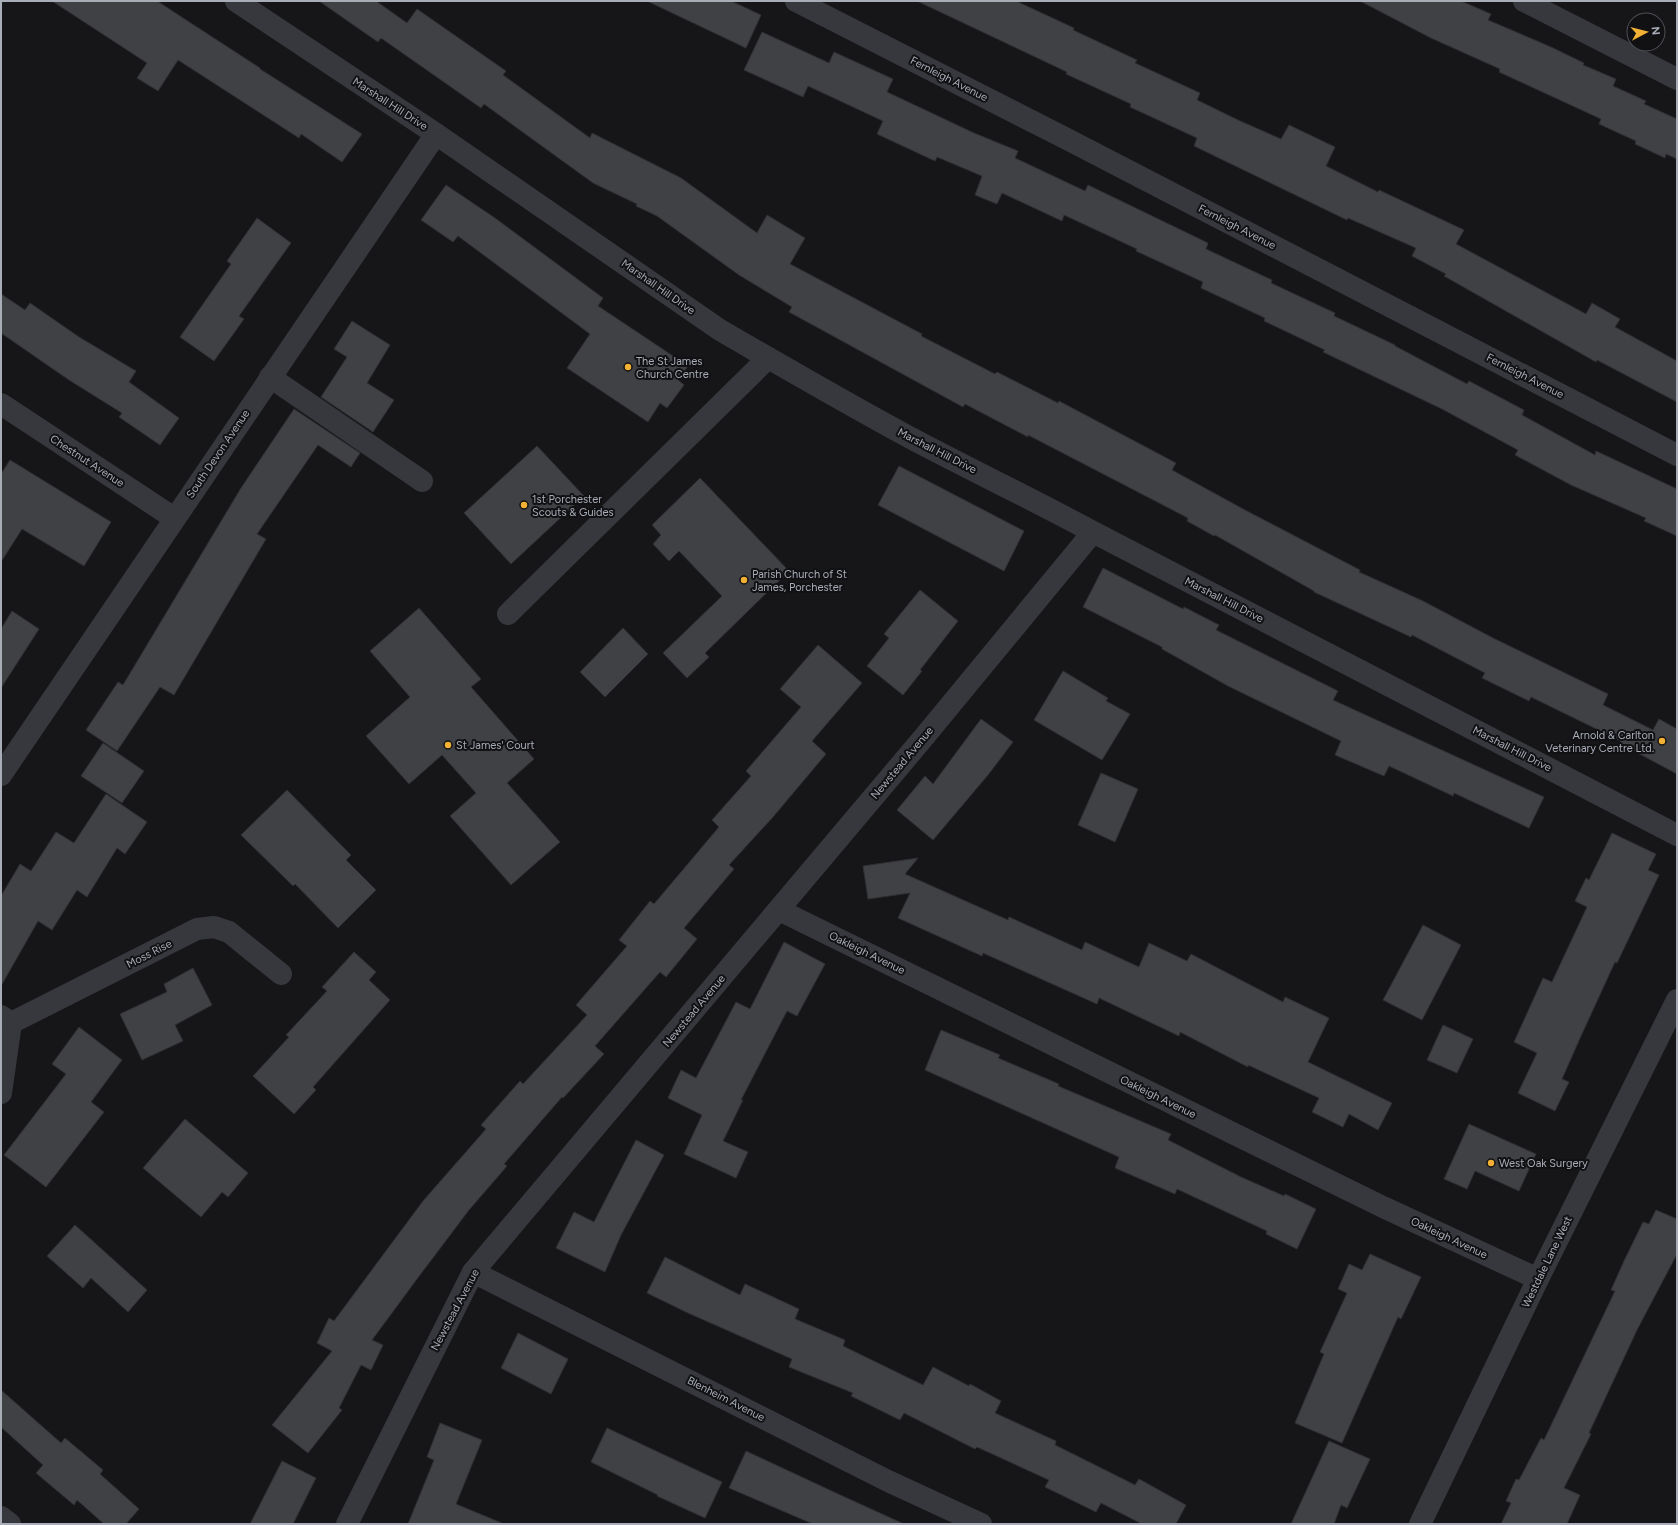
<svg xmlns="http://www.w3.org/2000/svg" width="1678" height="1525" font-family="Figtree,sans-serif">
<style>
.building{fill:#404145;stroke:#303034}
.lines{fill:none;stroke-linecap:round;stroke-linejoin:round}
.minor{stroke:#37383d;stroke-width:22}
.poi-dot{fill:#f2b134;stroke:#111113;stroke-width:1.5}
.labels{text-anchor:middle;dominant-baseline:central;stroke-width:4;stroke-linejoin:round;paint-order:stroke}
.street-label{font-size:11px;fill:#a8adb8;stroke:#111113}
.poi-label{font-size:11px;fill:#a8adb8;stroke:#111113;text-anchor:start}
</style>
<rect width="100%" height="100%" fill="#161618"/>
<g class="building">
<path d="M 52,1 L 157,1 L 260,68 L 260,69 L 362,134 L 342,162 L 301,134 L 299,138 L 178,60 L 158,91 L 137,78 L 147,63 Z"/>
<path d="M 319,1 L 376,1 L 407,23 L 417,9 L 506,71 L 503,75 L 590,138 L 592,133 L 681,178 L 757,233 L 767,215 L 805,238 L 790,264 L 922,334 L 921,336 L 995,374 L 997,372 L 1058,403 L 1059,401 L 1176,463 L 1172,470 L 1245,510 L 1360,570 L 1359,572 L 1423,601 L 1493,638 L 1608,694 L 1603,705 L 1653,730 L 1659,719 L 1677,729 L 1677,774 L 1619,743 L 1621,741 L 1531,697 L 1529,701 L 1482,678 L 1485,673 L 1412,635 L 1411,637 L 1314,592 L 1314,591 L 1215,535 L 1214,536 L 1187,521 L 1188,518 L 1028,435 L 1028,437 L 965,404 L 963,407 L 789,312 L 792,307 L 739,275 L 657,216 L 636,206 L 637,204 L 593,183 L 484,104 L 481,108 L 381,38 L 378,42 Z"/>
<path d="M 647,1 L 731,1 L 761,15 L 746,48 Z"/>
<path d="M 917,1 L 1016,1 L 1074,28 L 1073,30 L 1137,60 L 1135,63 L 1200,93 L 1197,100 L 1238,120 L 1281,139 L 1289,125 L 1335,147 L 1326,166 L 1378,192 L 1379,190 L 1464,230 L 1456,244 L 1586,314 L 1592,303 L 1620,319 L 1615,327 L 1677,361 L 1677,402 L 1597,360 L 1596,362 L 1444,276 L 1446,274 L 1412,256 L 1416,248 L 1348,218 L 1347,220 L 1194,146 L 1197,138 L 1130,107 L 1131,104 L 1066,74 L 1067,72 Z"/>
<path d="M 1360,1 L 1461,1 L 1491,14 L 1488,20 L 1551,47 L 1584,63 L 1583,65 L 1616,79 L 1613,86 L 1646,101 L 1644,104 L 1677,119 L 1677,159 L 1666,154 L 1665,158 L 1635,144 L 1636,141 L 1599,124 L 1601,119 L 1499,72 L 1500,69 L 1431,38 Z"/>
<path d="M 762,32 L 829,63 L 834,52 L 893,79 L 887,92 L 974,133 L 1018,151 L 1015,158 L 1085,191 L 1088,185 L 1208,243 L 1206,249 L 1272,280 L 1271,283 L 1335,313 L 1334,316 L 1395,345 L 1395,346 L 1467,384 L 1469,381 L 1524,410 L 1522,415 L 1595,455 L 1596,451 L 1677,489 L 1677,536 L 1644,521 L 1646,518 L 1571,485 L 1515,455 L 1518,450 L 1479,429 L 1442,409 L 1323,352 L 1325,350 L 1264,321 L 1265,318 L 1201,288 L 1203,282 L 1136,251 L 1137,249 L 1064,215 L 1062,221 L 1002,193 L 997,204 L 975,195 L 982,176 L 937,157 L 935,161 L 877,134 L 883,121 L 808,86 L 803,97 L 744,70 Z"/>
<path d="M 446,185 L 495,218 L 603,298 L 598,306 L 688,366 L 678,380 L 684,385 L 667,408 L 660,403 L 648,422 L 567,368 L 590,334 L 458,236 L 453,242 L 421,220 Z"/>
<path d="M 257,218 L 291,243 L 239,316 L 244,319 L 214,361 L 180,337 L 231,264 L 227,261 Z"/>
<path d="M 1,294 L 25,310 L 30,303 L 79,337 L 136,371 L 129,382 L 179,418 L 160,445 L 119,417 L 122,413 L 69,380 L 1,333 Z"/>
<path d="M 352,321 L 390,345 L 367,383 L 394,400 L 373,432 L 321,397 L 347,357 L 334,349 Z"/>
<path d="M 294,409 L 360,453 L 351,467 L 318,445 L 257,534 L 266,539 L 174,695 L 160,687 L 117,751 L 86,730 L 118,682 L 123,685 L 241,488 Z"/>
<path d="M 537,446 L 584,496 L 511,564 L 464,513 Z"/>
<path d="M 10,460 L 111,522 L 84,566 L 22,529 L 1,562 L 1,474 Z"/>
<path d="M 899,466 L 1024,531 L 1004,571 L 878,505 Z"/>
<path d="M 700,478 L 789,571 L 705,653 L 709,657 L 687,678 L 663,653 L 722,596 L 679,551 L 669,561 L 653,544 L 661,535 L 652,525 Z"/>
<path d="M 1103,568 L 1183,609 L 1184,607 L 1219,625 L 1216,630 L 1338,691 L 1333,700 L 1544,797 L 1529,828 L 1454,793 L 1453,796 L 1389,766 L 1384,776 L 1335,755 L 1341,741 L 1228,686 L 1162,649 L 1162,647 L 1083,607 Z"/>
<path d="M 920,590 L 958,621 L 920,670 L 922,671 L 903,695 L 867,666 L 889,638 L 884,634 Z"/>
<path d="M 419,608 L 481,679 L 471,687 L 534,759 L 507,783 L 560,842 L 511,885 L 450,816 L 476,793 L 442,755 L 409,784 L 366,736 L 410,697 L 370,651 Z"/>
<path d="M 12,611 L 39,629 L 1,688 L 1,629 Z"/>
<path d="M 623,628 L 648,654 L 605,697 L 580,672 Z"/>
<path d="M 818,645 L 862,683 L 812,741 L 826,754 L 773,817 L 729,865 L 734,869 L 684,928 L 697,939 L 666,977 L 660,972 L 595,1046 L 604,1054 L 563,1098 L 562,1097 L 504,1164 L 507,1166 L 469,1210 L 417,1279 L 372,1340 L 383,1345 L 371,1370 L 361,1365 L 339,1408 L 342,1410 L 308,1453 L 272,1425 L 332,1351 L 317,1343 L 329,1318 L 334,1321 L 423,1201 L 486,1129 L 481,1125 L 520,1081 L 523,1084 L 587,1015 L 576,1005 L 627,946 L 619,940 L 650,901 L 654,904 L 719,827 L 712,820 L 751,776 L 746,771 L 801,707 L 780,689 Z"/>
<path d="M 1063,671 L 1108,698 L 1106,701 L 1130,714 L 1102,760 L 1034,720 Z"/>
<path d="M 981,719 L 1013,742 L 988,775 L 933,840 L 897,810 L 925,776 L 933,784 Z"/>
<path d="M 103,743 L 144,771 L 122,803 L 81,776 Z"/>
<path d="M 1101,773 L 1138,789 L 1115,842 L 1078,825 Z"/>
<path d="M 287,790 L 351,855 L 346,860 L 376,890 L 338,928 L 295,884 L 293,886 L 241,835 Z"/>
<path d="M 106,794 L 147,822 L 125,854 L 117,848 L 87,897 L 77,890 L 52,930 L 38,921 L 1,986 L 1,896 L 20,864 L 31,871 L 56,832 L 74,843 Z"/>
<path d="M 1612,833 L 1656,854 L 1648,870 L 1659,875 L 1617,963 L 1615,962 L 1581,1036 L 1562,1079 L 1569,1082 L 1555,1111 L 1518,1093 L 1537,1053 L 1514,1042 L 1543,978 L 1552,982 L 1587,907 L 1575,901 L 1586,878 L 1589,880 Z"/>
<path d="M 918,858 L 905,874 L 1008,920 L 1009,917 L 1082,950 L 1085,942 L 1139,967 L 1149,943 L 1187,961 L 1191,954 L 1283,1002 L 1285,997 L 1329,1018 L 1308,1062 L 1392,1103 L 1378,1130 L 1349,1114 L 1343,1127 L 1312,1112 L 1319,1098 L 1248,1065 L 1248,1067 L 1180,1032 L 1179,1036 L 1099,998 L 1097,1004 L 983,953 L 982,956 L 898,918 L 910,893 L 868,899 L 863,866 Z"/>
<path d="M 1423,925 L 1461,945 L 1422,1020 L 1383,1000 Z"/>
<path d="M 784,942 L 825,964 L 797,1016 L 787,1011 L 741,1100 L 743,1100 L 723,1141 L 748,1152 L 736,1178 L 684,1154 L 702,1115 L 668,1098 L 681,1070 L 696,1078 L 736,1002 L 750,1009 Z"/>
<path d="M 354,952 L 376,972 L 369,980 L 390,1000 L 313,1087 L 316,1090 L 294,1114 L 253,1076 L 289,1037 L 286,1035 L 327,991 L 322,987 Z"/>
<path d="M 193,968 L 212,1005 L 175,1025 L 183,1041 L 142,1060 L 120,1014 L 167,992 L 164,984 Z"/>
<path d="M 1443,1025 L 1473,1039 L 1457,1073 L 1427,1060 Z"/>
<path d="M 79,1027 L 122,1060 L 91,1102 L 104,1112 L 46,1187 L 4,1155 L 66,1074 L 52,1064 Z"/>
<path d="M 941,1030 L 1000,1055 L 998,1058 L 1059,1084 L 1058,1086 L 1171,1134 L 1168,1140 L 1241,1177 L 1284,1196 L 1285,1194 L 1316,1209 L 1297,1249 L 1266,1234 L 1267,1231 L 1177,1189 L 1175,1194 L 1115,1168 L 1119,1157 L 925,1070 Z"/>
<path d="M 185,1119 L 248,1173 L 228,1197 L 222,1192 L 201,1217 L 143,1168 Z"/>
<path d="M 1469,1124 L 1536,1154 L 1519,1191 L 1475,1171 L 1467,1189 L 1444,1179 Z"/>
<path d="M 636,1140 L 664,1155 L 621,1235 L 605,1272 L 556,1248 L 574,1212 L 594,1222 Z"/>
<path d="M 1656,1210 L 1677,1219 L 1677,1254 L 1637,1330 L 1589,1433 L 1591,1434 L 1564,1488 L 1580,1495 L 1567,1524 L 1501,1524 L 1511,1503 L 1506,1501 L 1516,1479 L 1519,1480 L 1541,1438 L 1544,1440 L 1615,1291 L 1611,1290 L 1624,1261 L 1643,1222 L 1649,1224 Z"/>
<path d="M 75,1225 L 147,1290 L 128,1312 L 91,1278 L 83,1288 L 47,1256 Z"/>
<path d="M 1370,1254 L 1421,1277 L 1401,1319 L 1398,1317 L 1342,1443 L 1295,1423 L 1324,1354 L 1320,1352 L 1347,1293 L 1338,1289 L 1349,1264 L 1362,1270 Z"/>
<path d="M 665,1257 L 740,1295 L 745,1284 L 799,1309 L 795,1319 L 845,1340 L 843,1346 L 923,1385 L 933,1367 L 969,1386 L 970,1384 L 1001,1401 L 995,1413 L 1056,1441 L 1055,1445 L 1135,1485 L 1139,1479 L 1186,1505 L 1176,1524 L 1142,1524 L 1101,1503 L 1096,1512 L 1045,1487 L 1049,1480 L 977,1447 L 975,1449 L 904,1413 L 900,1420 L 851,1396 L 853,1393 L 789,1367 L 792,1359 L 688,1313 L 647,1293 Z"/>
<path d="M 518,1333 L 568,1359 L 551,1394 L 501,1368 Z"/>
<path d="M 1,1390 L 61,1443 L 65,1438 L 103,1470 L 100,1474 L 139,1509 L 126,1524 L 104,1524 L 77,1500 L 74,1505 L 36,1473 L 43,1465 L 1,1427 Z"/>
<path d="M 440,1423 L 482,1440 L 456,1504 L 504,1524 L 408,1524 L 434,1460 L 427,1457 Z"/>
<path d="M 607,1428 L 722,1482 L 705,1518 L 657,1496 L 658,1495 L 591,1462 Z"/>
<path d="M 1329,1441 L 1370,1459 L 1347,1508 L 1341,1505 L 1334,1524 L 1291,1524 Z"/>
<path d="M 746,1451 L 836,1493 L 904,1524 L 813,1524 L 729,1488 Z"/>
<path d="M 282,1461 L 316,1478 L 293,1524 L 250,1524 Z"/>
</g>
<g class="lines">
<g class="minor">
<path d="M 236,1 L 436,134 L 720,330 C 782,366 844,402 907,436 C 969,469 1032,499 1093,532 L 1677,835"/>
<path d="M 796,1 L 1065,138 L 1677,455"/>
<path d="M 1524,1 L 1677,79"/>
<path d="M 270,377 L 422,481"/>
<path d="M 1,404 L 174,518"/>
<path d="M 508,614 L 768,358"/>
<path d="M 1,775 L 436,134"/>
<path d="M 779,910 L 1383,1207 L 1538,1279"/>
<path d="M 1,1016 L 11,1023 L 1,1093"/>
<path d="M 11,1023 L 197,929 L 214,927 L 229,932 L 281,974"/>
<path d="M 473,1272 L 888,1481 L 981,1524"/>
<path d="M 1,1517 L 10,1524"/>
<path d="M 347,1524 L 473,1272 L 924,737 L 1093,532"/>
<path d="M 1420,1524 L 1538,1279 L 1677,1000"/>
</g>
</g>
<g class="poi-dot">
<circle cx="628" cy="367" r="4"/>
<circle cx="524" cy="505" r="4"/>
<circle cx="744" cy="580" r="4"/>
<circle cx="1662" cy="741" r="4"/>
<circle cx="448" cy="745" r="4"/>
<circle cx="1491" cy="1163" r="4"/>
</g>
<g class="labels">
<g class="street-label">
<text transform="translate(949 79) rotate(27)">Fernleigh Avenue</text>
<text transform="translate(390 104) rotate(33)">Marshall Hill Drive</text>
<text transform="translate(1237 227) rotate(27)">Fernleigh Avenue</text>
<text transform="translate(658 287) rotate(35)">Marshall Hill Drive</text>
<text transform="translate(1525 376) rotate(27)">Fernleigh Avenue</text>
<text transform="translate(937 451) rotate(27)">Marshall Hill Drive</text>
<text transform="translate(218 454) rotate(-56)">South Devon Avenue</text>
<text transform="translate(87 461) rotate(33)">Chestnut Avenue</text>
<text transform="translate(1224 600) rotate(27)">Marshall Hill Drive</text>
<text transform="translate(1512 749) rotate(27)">Marshall Hill Drive</text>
<text transform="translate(902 763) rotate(-50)">Newstead Avenue</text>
<text transform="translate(867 953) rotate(26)">Oakleigh Avenue</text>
<text transform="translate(149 954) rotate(-27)">Moss Rise</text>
<text transform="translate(694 1011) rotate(-50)">Newstead Avenue</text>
<text transform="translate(1158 1097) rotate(26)">Oakleigh Avenue</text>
<text transform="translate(1449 1238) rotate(25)">Oakleigh Avenue</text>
<text transform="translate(1547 1262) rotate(-64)">Westdale Lane West</text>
<text transform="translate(455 1310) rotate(-62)">Newstead Avenue</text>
<text transform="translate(726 1399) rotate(27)">Blenheim Avenue</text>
</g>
<g class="poi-label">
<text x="636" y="361">The St James<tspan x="636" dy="13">Church Centre</tspan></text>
<text x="532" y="499">1st Porchester<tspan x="532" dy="13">Scouts &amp; Guides</tspan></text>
<text x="752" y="574">Parish Church of St<tspan x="752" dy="13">James, Porchester</tspan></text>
<text x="1654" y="735" text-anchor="end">Arnold &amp; Carlton<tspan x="1654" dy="13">Veterinary Centre Ltd.</tspan></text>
<text x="456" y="745">St James' Court</text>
<text x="1499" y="1163">West Oak Surgery</text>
</g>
</g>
<rect width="1678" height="1525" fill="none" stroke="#a8adb8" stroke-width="4"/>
<g transform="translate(1646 32) rotate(83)"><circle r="19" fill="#111113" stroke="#4d4f55"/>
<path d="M0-3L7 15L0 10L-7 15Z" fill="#f2b134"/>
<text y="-6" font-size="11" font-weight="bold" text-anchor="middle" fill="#a8adb8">N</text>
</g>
</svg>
